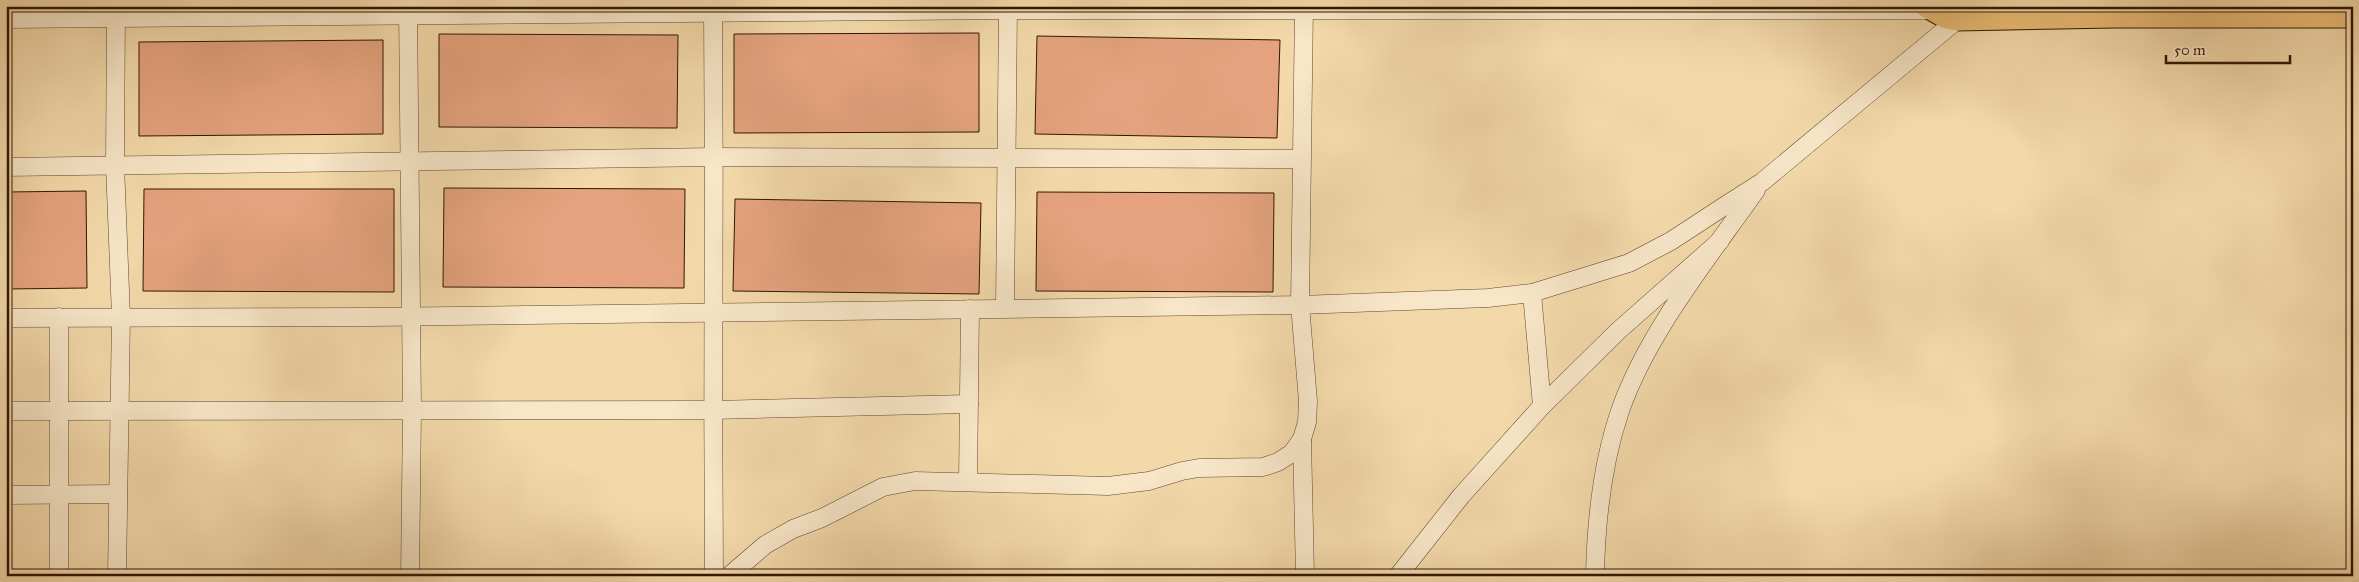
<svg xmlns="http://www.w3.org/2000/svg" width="2359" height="582" font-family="'IM FELL Great Primer',serif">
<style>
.building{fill:#e4a37e;stroke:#321603}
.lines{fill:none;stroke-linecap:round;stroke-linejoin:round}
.minor-casing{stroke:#62472d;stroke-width:19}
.major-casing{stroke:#321603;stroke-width:23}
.minor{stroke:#f7e6c8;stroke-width:18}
.major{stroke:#eabc75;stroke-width:21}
</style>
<rect width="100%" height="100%" fill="#f3d9aa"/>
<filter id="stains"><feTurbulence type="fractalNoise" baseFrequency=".004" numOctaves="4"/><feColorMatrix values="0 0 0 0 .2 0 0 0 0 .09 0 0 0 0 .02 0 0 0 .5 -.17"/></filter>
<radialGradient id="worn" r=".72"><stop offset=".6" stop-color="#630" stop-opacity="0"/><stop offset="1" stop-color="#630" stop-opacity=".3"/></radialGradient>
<g class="building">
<path d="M 979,33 L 979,132 L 734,133 L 734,34 Z"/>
<path d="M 439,34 L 678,35 L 677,128 L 439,127 Z"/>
<path d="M 1037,36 L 1280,40 L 1277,138 L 1035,134 Z"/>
<path d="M 383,40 L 383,134 L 139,136 L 139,42 Z"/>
<path d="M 444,188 L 685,189 L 684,288 L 443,287 Z"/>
<path d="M 144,189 L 394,189 L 394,292 L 143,291 Z"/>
<path d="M 86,191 L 87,288 L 6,289 L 6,192 Z"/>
<path d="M 1037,192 L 1274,193 L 1273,292 L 1036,291 Z"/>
<path d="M 735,199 L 981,203 L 979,294 L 733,291 Z"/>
</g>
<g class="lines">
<g class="minor-casing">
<g id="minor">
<path d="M 116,6 L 115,165 L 121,316 L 117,576"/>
<path d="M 408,6 L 412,410 L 410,576"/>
<path d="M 713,6 C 715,196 712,386 714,576"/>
<path d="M 6,19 L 1008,10 L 1929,10 L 1935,6"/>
<path d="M 6,167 L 715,157 L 1301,159"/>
<path d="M 1532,293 L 1542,406"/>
<path d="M 1005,308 L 1008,6"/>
<path d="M 6,318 L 373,317 L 1300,305 L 1488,298 L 1532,293 L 1629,263 L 1671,241 L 1726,205 L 1762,182 L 1957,20"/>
<path d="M 6,411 L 713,410 L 969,404"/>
<path d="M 1302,439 L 1305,576"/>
<path d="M 968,482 L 970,309"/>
<path d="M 6,495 L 118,494"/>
<path d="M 59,576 L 59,317"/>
<path d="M 729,576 L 765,545 L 793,529 L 822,518 L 883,487 L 915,481 L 1108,486 L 1149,481 L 1182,471 L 1199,468 L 1263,467 L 1278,462 L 1292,453 L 1302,439 L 1307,422 L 1308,401 L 1300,305 L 1304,6"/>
<path d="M 1398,576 L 1461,496 L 1542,406 L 1618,331 L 1720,241"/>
<path d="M 1595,576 C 1596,519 1602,464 1620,411 C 1647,333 1709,257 1756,190"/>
</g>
</g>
<g class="major-casing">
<path id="major" d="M 1925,6 L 1944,17 L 1957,20 L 2114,17 L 2353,17"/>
</g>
<use href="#minor" class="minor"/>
<use href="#major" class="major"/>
</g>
<rect width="2359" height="582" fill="none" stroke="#f3d9aa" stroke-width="25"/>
<rect x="8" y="8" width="2344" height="567" fill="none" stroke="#321603" stroke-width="2.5"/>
<rect x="12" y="12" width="2334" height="557" fill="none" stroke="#321603"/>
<path d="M2166 55v8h124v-8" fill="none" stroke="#321603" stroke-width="2.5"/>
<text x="2174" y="55" font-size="15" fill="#321603" stroke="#f7e6c8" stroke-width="4" paint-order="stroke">50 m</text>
<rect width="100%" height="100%" filter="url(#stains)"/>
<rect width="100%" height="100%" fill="url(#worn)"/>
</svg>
